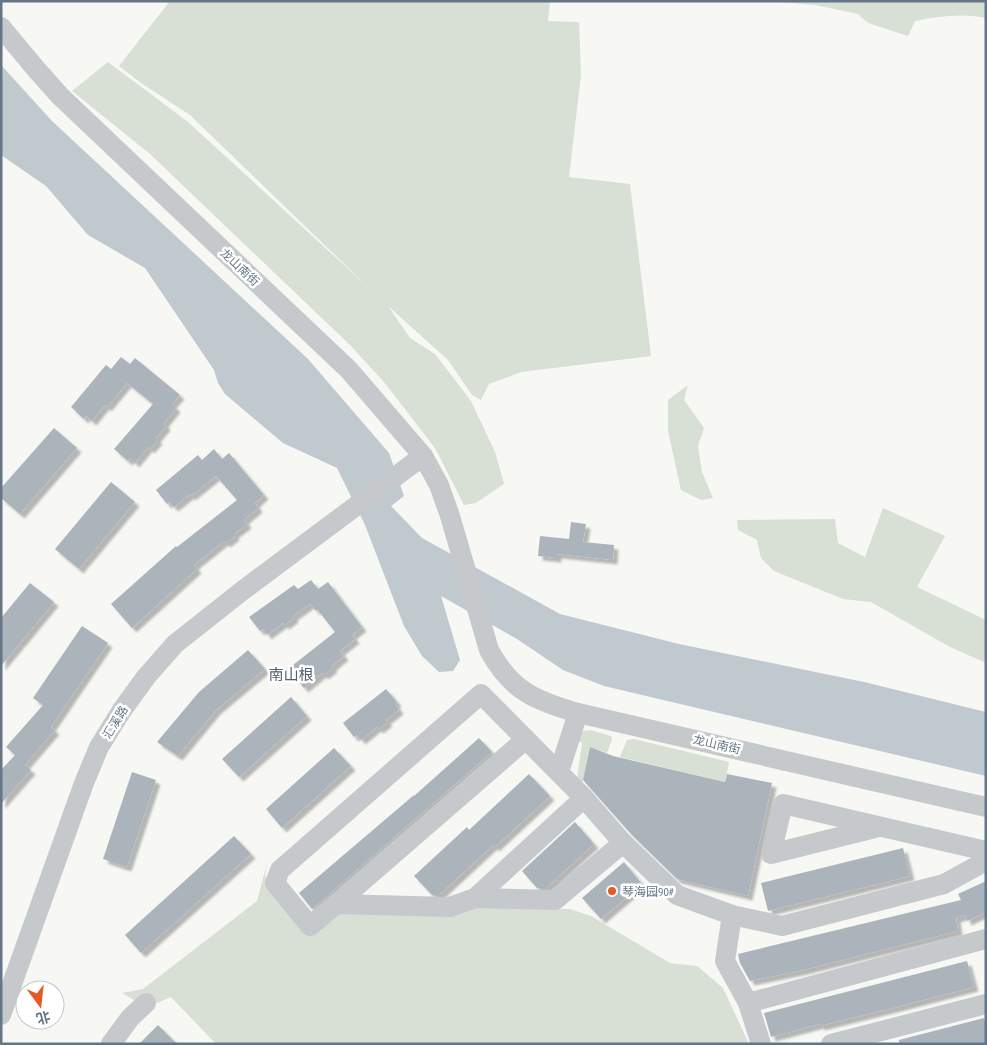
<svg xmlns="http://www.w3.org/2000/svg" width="987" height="1045" font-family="'PT Sans Narrow','Noto Sans SC',sans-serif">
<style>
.green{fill:#d8dfd5}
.water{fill:#bfc9ce}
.building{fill:#abb4ba;filter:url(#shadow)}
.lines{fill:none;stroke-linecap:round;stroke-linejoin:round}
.minor{stroke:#c5c9cc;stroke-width:20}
.poi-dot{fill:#e95723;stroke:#fff;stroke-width:2}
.labels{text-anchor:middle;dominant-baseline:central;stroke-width:5;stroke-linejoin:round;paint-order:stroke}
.street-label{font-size:12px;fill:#657786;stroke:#fff}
.poi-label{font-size:12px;fill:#657786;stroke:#fff;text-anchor:start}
.quarter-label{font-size:15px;fill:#53606b;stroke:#fff}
</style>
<defs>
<filter id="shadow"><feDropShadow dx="4.5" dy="4.5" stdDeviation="1" flood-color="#0004"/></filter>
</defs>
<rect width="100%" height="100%" fill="#f7f7f4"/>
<g class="green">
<path d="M 170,1 L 550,1 L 548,21 L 579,22 L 581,76 L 569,177 L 630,184 L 651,356 L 521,372 L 489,384 L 481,400 L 472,395 L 448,360 L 388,306 L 410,338 L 435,354 L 471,401 L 495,452 L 504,484 L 476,503 L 464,505 L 435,448 L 384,382 L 350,345 L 150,154 L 72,91 L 108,62 L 188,122 L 369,288 L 190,115 L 141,83 L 119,66 Z"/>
<path d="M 767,1 L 986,1 L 986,18 C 962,13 939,16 915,21 L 908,36 L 868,23 L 858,14 L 815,5 Z"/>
<path d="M 688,385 L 684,400 L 704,428 L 698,446 L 702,472 L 713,498 L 701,500 L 681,490 L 668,431 L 668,400 Z"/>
<path d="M 883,508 L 945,536 L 917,587 L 986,620 L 986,663 L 950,647 L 871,602 L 843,599 L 774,571 L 761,558 L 757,540 L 738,530 L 737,520 L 835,519 L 838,543 L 865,557 Z"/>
<path d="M 590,730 L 611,736 L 612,739 L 607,753 L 590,747 L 582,785 L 577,779 L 582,743 L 578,741 L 583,731 Z"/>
<path d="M 634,739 L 729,762 L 725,782 L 620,757 L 627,740 Z"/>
<path d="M 267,863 L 265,876 L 270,888 L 310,934 L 338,911 L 478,907 L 570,909 L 591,916 L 670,963 L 697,966 L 723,988 L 749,1044 L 216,1044 L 171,997 L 157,1003 L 149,997 L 136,1001 L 122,993 L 143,989 L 257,901 Z"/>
</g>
<path class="water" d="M 1,65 L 52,121 L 308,359 L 389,453 L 404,496 L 391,506 L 422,538 L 560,614 L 679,644 L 864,682 L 986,712 L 986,776 L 604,686 L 563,670 L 517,639 L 441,596 L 460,660 L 453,671 L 439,672 L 422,656 L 404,626 L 365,525 L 337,468 L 283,443 L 225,394 L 218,383 L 214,370 L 145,268 L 88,235 L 46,186 L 1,155 Z"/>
<g class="building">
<path d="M 121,357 L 130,364 L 135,358 L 180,395 L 172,404 L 176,408 L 164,423 L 166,426 L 156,438 L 158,440 L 150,449 L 148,447 L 135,463 L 130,458 L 128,461 L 114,449 L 153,404 L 127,383 L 107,407 L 105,405 L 92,421 L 86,416 L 84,419 L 71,407 L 106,365 L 111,369 Z"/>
<path d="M 54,428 L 77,448 L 20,514 L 1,498 L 1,488 Z"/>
<path d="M 214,449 L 222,459 L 229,453 L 264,495 L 255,503 L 258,508 L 244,520 L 247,524 L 234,534 L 235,536 L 226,543 L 224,541 L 194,565 L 197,569 L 132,628 L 111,604 L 176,546 L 177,547 L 237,500 L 216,476 L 191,496 L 190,494 L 174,507 L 169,502 L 167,504 L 156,490 L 198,455 L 202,460 Z"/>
<path d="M 111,482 L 135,502 L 79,569 L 55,549 Z"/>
<path d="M 571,522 L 586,524 L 583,542 L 614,545 L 613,560 L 557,554 L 557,558 L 538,556 L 540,536 L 569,539 Z"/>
<path d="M 311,580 L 318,589 L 328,582 L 362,627 L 352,635 L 355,639 L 340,651 L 344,656 L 332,666 L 333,668 L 324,675 L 322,673 L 304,688 L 288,669 L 335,632 L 317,609 L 316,611 L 310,604 L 293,616 L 294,618 L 285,625 L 283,623 L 267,635 L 263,629 L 260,631 L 249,617 L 294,585 L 298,589 Z"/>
<path d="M 30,583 L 54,602 L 1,666 L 1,618 Z"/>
<path d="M 82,626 L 108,643 L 51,727 L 55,730 L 25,765 L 31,770 L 1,804 L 1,770 L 15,755 L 6,747 L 43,705 L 33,698 Z"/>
<path d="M 248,650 L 265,669 L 216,710 L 178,756 L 157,742 L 199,692 Z"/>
<path d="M 386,689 L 397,702 L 395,704 L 399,710 L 386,720 L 388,722 L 379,729 L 377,727 L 361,740 L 357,735 L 354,737 L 343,723 Z"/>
<path d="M 291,697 L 307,716 L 239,777 L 222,759 Z"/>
<path d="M 479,738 L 492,752 L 312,909 L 299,893 L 414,795 L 414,796 Z"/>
<path d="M 590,747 L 613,756 L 725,782 L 727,774 L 772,783 L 748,896 L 677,879 L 632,835 L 583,780 Z"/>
<path d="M 334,748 L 351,766 L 282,828 L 266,809 Z"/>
<path d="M 132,772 L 156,780 L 127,867 L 103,859 Z"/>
<path d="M 529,774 L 550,796 L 495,847 L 493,845 L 439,895 L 432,895 L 414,876 L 467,827 L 469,830 Z"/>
<path d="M 575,822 L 594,844 L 546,888 L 537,888 L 522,871 Z"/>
<path d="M 234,836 L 251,854 L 141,953 L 125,935 Z"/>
<path d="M 903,848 L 910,876 L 768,911 L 761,883 Z"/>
<path d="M 624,862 L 642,884 L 601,919 L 582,898 Z"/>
<path d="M 986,881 L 986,912 L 967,921 L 965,915 L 956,918 L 958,931 L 803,970 L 750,981 L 740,963 L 738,954 L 961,900 L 958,894 Z"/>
<path d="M 967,961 L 974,987 L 897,1007 L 820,1026 L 820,1024 L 771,1037 L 764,1013 Z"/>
<path d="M 984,1018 L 986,1025 L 986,1044 L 899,1044 L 899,1040 Z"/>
<path d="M 158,1025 L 177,1044 L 139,1044 Z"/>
</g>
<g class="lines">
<g class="minor">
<path d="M 1,27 L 36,69 L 60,96 L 349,370 L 423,456 L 439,485 L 450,516 L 489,650 C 511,691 536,701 578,713 L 986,807"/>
<path d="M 559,772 L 578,713"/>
<path d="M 584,798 L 475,898 L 450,907 L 336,904 L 310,926 L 275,883 L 280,870 L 481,694 L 584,798 L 623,843 L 677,895 L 732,915 L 725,961 L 748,1003 L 761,1044"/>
<path d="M 879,827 L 771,854 L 783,804 L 986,851"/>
<path d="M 475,898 L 555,900 L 623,843"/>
<path d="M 336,904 L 526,739"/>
<path d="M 732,915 L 782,926 L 944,884 L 986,861"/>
<path d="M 748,1003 L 986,939"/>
<path d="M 1,1015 L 84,783 L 99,747 L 122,710 L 146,677 L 175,644 L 242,591 L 423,456"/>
<path d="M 111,1044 L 130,1018 L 146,1003"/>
<path d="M 831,1044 L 986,1004"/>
</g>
</g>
<circle class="poi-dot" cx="612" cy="891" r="5"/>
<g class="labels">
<g class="street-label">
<text transform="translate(240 267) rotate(43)">龙山南街</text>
<text transform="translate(115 722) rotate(-58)">汇溪路</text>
<text transform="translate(717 744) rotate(13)">龙山南街</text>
</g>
<g class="poi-label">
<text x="622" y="891">琴海园90#</text>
</g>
<g class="quarter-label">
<text x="291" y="674">南山根</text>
</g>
</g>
<rect width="987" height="1045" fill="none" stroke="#657786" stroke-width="5"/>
<g transform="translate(40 1005) rotate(165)"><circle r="24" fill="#ffffff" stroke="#c1c9cf"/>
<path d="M0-4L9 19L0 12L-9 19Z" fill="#e95723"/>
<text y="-8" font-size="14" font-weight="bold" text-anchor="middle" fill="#657786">北</text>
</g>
</svg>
